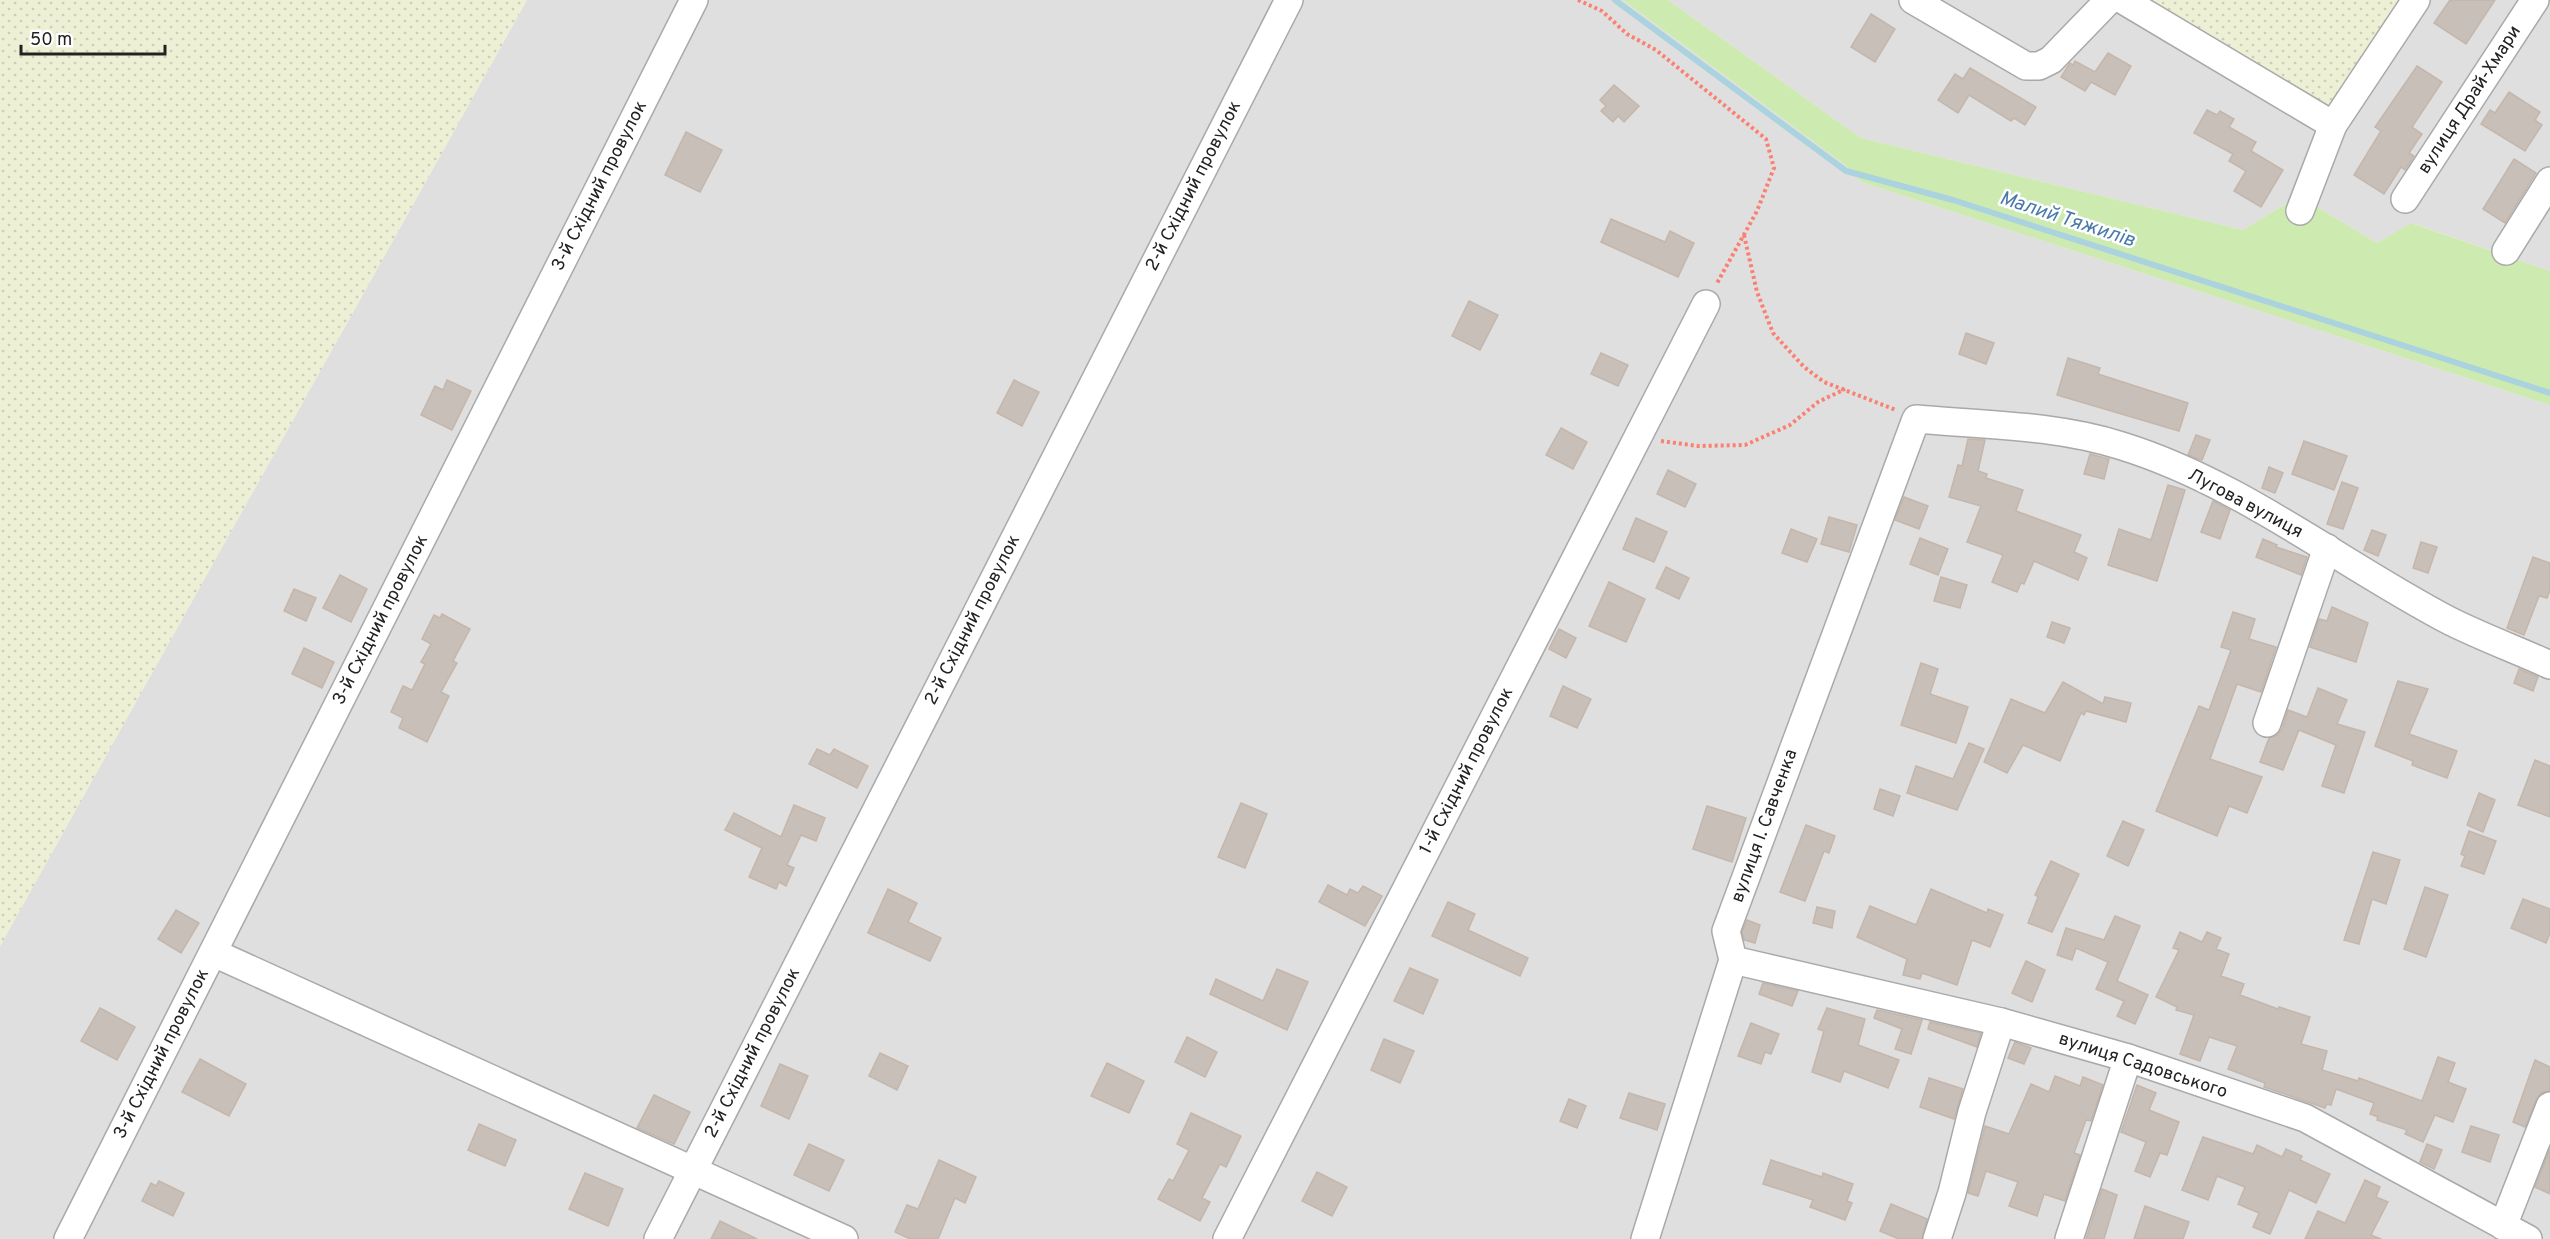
<svg xmlns="http://www.w3.org/2000/svg" width="2550" height="1239" font-family="Overpass,sans-serif">
<style>
.residential{fill:#e0dfdf}
.farmland{fill:url(#farmland-dots)}
.grass{fill:#cdebb0}
.lines{fill:none;stroke-linecap:round;stroke-linejoin:round}
.stream{stroke:#aad3df;stroke-width:6}
.building{fill:#c7bfb8;stroke:#c4b6ab;stroke-width:1.5}
.minor-casing{stroke:#a9a9a9;stroke-width:30}
.path{stroke:#fa8072;stroke-width:4;stroke-dasharray:3 3;stroke-linecap:butt}
.minor{stroke:#fff;stroke-width:27}
.labels{text-anchor:middle;dominant-baseline:central;stroke-width:5;stroke-linejoin:round;paint-order:stroke}
.street-label{font-size:18px;fill:#222;stroke:#fff}
.water-label{font-size:20px;font-style:italic;fill:#4a7aab;stroke:#fff}
</style>
<defs>
<pattern id="farmland-dots" width="8" height="8" patternUnits="userSpaceOnUse" patternTransform="scale(1.5)"><rect width="8" height="8" fill="#eef0d5"/><path d="M2 2h.1M6 6h.1" fill="none" stroke="#ccceb7" stroke-width="1.8" stroke-linecap="round"/></pattern>
</defs>
<rect width="100%" height="100%" fill="#f2efe9"/>
<g class="residential">
<path d="M 527,0 L 1623,0 L 1844,164 L 1861,182 L 2550,405 L 2550,1239 L 0,1239 L 0,946 Z"/>
<path d="M 1668,0 L 2550,0 L 2550,271 L 2412,223 L 2377,243 L 2299,196 L 2243,230 L 1861,138 Z"/>
</g>
<g class="farmland">
<path d="M 0,0 L 527,0 L 0,946 Z"/>
<path d="M 2124,0 L 2415,0 L 2333,125 Z"/>
</g>
<path class="grass" d="M 1623,0 L 1668,0 L 1861,138 L 2243,230 L 2299,196 L 2377,243 L 2411,223 L 2550,271 L 2550,405 L 1861,182 L 1844,164 Z"/>
<g class="lines">
<path class="stream" d="M 1615,0 L 1846,171 L 1953,200 L 2550,393"/>
</g>
<g class="building">
<path d="M 2450,0 L 2495,0 L 2466,44 L 2434,23 Z"/>
<path d="M 1871,14 L 1895,29 L 1875,62 L 1851,47 Z"/>
<path d="M 2108,53 L 2131,66 L 2115,95 L 2091,82 L 2085,91 L 2061,77 L 2070,63 L 2073,65 L 2075,61 L 2095,72 Z"/>
<path d="M 2417,66 L 2442,82 L 2412,127 L 2422,134 L 2409,153 L 2414,156 L 2405,170 L 2401,167 L 2384,194 L 2354,175 L 2381,131 L 2375,127 Z"/>
<path d="M 1970,68 L 2036,107 L 2025,125 L 2014,118 L 2011,121 L 1969,95 L 1958,113 L 1938,100 L 1955,74 L 1963,79 Z"/>
<path d="M 1614,85 L 1639,106 L 1624,122 L 1618,116 L 1613,122 L 1601,111 L 1606,106 L 1600,100 Z"/>
<path d="M 2509,92 L 2540,112 L 2535,120 L 2542,125 L 2525,151 L 2481,124 L 2490,110 L 2495,113 Z"/>
<path d="M 2207,110 L 2217,115 L 2220,111 L 2234,119 L 2229,127 L 2256,142 L 2251,151 L 2283,170 L 2261,207 L 2234,191 L 2246,171 L 2229,161 L 2233,154 L 2194,133 Z"/>
<path d="M 686,132 L 722,150 L 700,192 L 665,175 Z"/>
<path d="M 2514,159 L 2536,173 L 2505,223 L 2483,209 Z"/>
<path d="M 1611,219 L 1665,242 L 1670,231 L 1694,243 L 1678,277 L 1601,242 Z"/>
<path d="M 1469,301 L 1498,315 L 1480,350 L 1452,336 Z"/>
<path d="M 1966,333 L 1994,343 L 1986,364 L 1959,354 Z"/>
<path d="M 1601,353 L 1628,365 L 1618,386 L 1591,374 Z"/>
<path d="M 2068,358 L 2100,368 L 2098,374 L 2188,403 L 2179,431 L 2057,395 Z"/>
<path d="M 447,380 L 471,391 L 452,430 L 421,415 L 435,386 L 443,390 Z"/>
<path d="M 1014,380 L 1039,392 L 1022,426 L 997,413 Z"/>
<path d="M 1561,428 L 1587,442 L 1573,469 L 1546,455 Z"/>
<path d="M 2196,435 L 2210,440 L 2202,460 L 2188,455 Z"/>
<path d="M 1968,439 L 1985,440 L 1978,471 L 1987,474 L 1986,478 L 2023,490 L 2016,511 L 2081,535 L 2074,552 L 2087,558 L 2078,580 L 2034,561 L 2024,584 L 2021,583 L 2017,592 L 1992,582 L 2003,555 L 1967,542 L 1981,506 L 1949,497 L 1958,465 L 1962,466 Z"/>
<path d="M 2304,441 L 2347,456 L 2334,490 L 2292,474 Z"/>
<path d="M 2090,454 L 2109,459 L 2104,479 L 2084,474 Z"/>
<path d="M 2269,467 L 2283,473 L 2275,493 L 2262,488 Z"/>
<path d="M 1668,470 L 1696,484 L 1685,507 L 1657,494 Z"/>
<path d="M 2342,482 L 2358,488 L 2343,529 L 2327,524 Z"/>
<path d="M 2168,485 L 2185,490 L 2157,581 L 2108,565 L 2119,529 L 2151,540 Z"/>
<path d="M 1904,497 L 1928,506 L 1919,529 L 1895,520 Z"/>
<path d="M 2213,501 L 2230,510 L 2220,539 L 2201,532 Z"/>
<path d="M 1829,517 L 1857,525 L 1849,552 L 1821,544 Z"/>
<path d="M 1636,518 L 1667,532 L 1654,562 L 1623,549 Z"/>
<path d="M 1791,529 L 1817,539 L 1807,562 L 1782,553 Z"/>
<path d="M 2372,530 L 2386,535 L 2378,556 L 2364,550 Z"/>
<path d="M 1920,538 L 1948,549 L 1938,575 L 1910,564 Z"/>
<path d="M 2263,539 L 2277,545 L 2276,547 L 2307,557 L 2301,575 L 2256,557 Z"/>
<path d="M 2421,542 L 2437,547 L 2428,573 L 2413,568 Z"/>
<path d="M 2533,557 L 2550,563 L 2550,590 L 2547,598 L 2539,596 L 2524,635 L 2507,628 Z"/>
<path d="M 1666,567 L 1689,578 L 1679,599 L 1656,588 Z"/>
<path d="M 340,575 L 367,589 L 351,622 L 323,608 Z"/>
<path d="M 1941,577 L 1967,585 L 1960,608 L 1934,601 Z"/>
<path d="M 1609,582 L 1645,599 L 1626,642 L 1589,626 Z"/>
<path d="M 294,589 L 316,598 L 306,621 L 284,611 Z"/>
<path d="M 2332,607 L 2368,623 L 2356,662 L 2310,647 L 2319,619 L 2327,621 Z"/>
<path d="M 2233,612 L 2255,619 L 2249,639 L 2276,647 L 2261,692 L 2237,684 L 2210,759 L 2262,777 L 2247,813 L 2229,806 L 2217,836 L 2156,811 L 2199,706 L 2209,710 L 2231,650 L 2221,647 Z"/>
<path d="M 442,614 L 470,629 L 453,661 L 457,663 L 441,692 L 449,696 L 427,742 L 399,728 L 403,718 L 391,712 L 403,686 L 412,690 L 425,664 L 421,662 L 431,644 L 422,639 L 434,615 L 440,618 Z"/>
<path d="M 2052,622 L 2070,628 L 2064,643 L 2047,637 Z"/>
<path d="M 1559,629 L 1576,638 L 1566,658 L 1549,649 Z"/>
<path d="M 304,648 L 334,662 L 322,688 L 292,674 Z"/>
<path d="M 1921,663 L 1938,669 L 1930,694 L 1968,707 L 1956,743 L 1901,725 Z"/>
<path d="M 2519,669 L 2538,677 L 2533,691 L 2514,683 Z"/>
<path d="M 2398,681 L 2428,689 L 2409,734 L 2457,751 L 2447,778 L 2412,765 L 2413,761 L 2375,746 Z"/>
<path d="M 2063,682 L 2103,704 L 2105,697 L 2131,703 L 2126,722 L 2086,711 L 2084,715 L 2081,713 L 2060,761 L 2023,745 L 2007,773 L 1984,762 L 2011,699 L 2045,713 Z"/>
<path d="M 1563,686 L 1591,699 L 1577,728 L 1550,716 Z"/>
<path d="M 2318,688 L 2347,700 L 2337,724 L 2365,732 L 2344,793 L 2322,786 L 2336,745 L 2299,730 L 2283,770 L 2260,762 L 2269,738 L 2277,735 L 2282,729 L 2288,710 L 2307,717 Z"/>
<path d="M 1969,743 L 1984,749 L 1957,810 L 1907,793 L 1916,766 L 1953,779 Z"/>
<path d="M 817,749 L 830,755 L 834,749 L 868,766 L 857,788 L 809,764 Z"/>
<path d="M 2535,760 L 2550,766 L 2550,817 L 2518,805 Z"/>
<path d="M 1880,789 L 1900,796 L 1893,816 L 1874,809 Z"/>
<path d="M 2479,793 L 2495,800 L 2483,832 L 2467,825 Z"/>
<path d="M 1241,803 L 1267,814 L 1245,868 L 1218,857 Z"/>
<path d="M 794,805 L 825,818 L 816,841 L 801,835 L 787,865 L 794,868 L 786,886 L 779,882 L 776,889 L 749,877 L 762,848 L 725,830 L 734,813 L 781,837 Z"/>
<path d="M 1707,806 L 1746,818 L 1732,862 L 1693,849 Z"/>
<path d="M 2123,821 L 2144,830 L 2128,866 L 2107,856 Z"/>
<path d="M 1806,825 L 1835,836 L 1829,853 L 1824,851 L 1805,901 L 1780,892 Z"/>
<path d="M 2469,831 L 2496,841 L 2484,874 L 2461,866 L 2465,856 L 2461,854 Z"/>
<path d="M 2373,852 L 2400,860 L 2386,904 L 2372,899 L 2359,944 L 2344,940 Z"/>
<path d="M 2051,861 L 2079,874 L 2052,932 L 2028,923 L 2038,897 L 2035,895 Z"/>
<path d="M 1328,885 L 1347,895 L 1350,889 L 1358,893 L 1363,886 L 1382,896 L 1365,926 L 1319,902 Z"/>
<path d="M 2425,887 L 2448,895 L 2426,957 L 2404,949 Z"/>
<path d="M 888,889 L 917,903 L 908,922 L 941,938 L 930,961 L 868,933 Z"/>
<path d="M 1931,889 L 1987,913 L 1988,909 L 2003,915 L 1990,947 L 1972,940 L 1957,985 L 1922,973 L 1920,979 L 1903,975 L 1907,959 L 1857,937 L 1870,906 L 1916,925 Z"/>
<path d="M 2523,899 L 2550,909 L 2550,933 L 2546,943 L 2511,928 Z"/>
<path d="M 1448,902 L 1475,914 L 1468,930 L 1528,958 L 1520,976 L 1432,936 Z"/>
<path d="M 1817,907 L 1835,911 L 1832,928 L 1813,923 Z"/>
<path d="M 176,910 L 199,923 L 181,953 L 158,939 Z"/>
<path d="M 2115,916 L 2140,926 L 2117,981 L 2148,995 L 2135,1024 L 2117,1016 L 2124,1001 L 2096,989 L 2108,962 L 2076,948 L 2072,960 L 2057,955 L 2066,928 L 2104,940 Z"/>
<path d="M 1747,920 L 1760,925 L 1755,943 L 1744,940 L 1742,932 Z"/>
<path d="M 2180,932 L 2202,942 L 2207,932 L 2221,938 L 2216,949 L 2229,954 L 2221,976 L 2244,984 L 2240,995 L 2278,1009 L 2279,1007 L 2310,1017 L 2301,1044 L 2327,1051 L 2322,1070 L 2358,1081 L 2359,1078 L 2422,1101 L 2438,1057 L 2455,1063 L 2448,1082 L 2466,1089 L 2453,1122 L 2435,1115 L 2423,1142 L 2405,1134 L 2407,1130 L 2377,1120 L 2378,1117 L 2370,1114 L 2374,1103 L 2336,1089 L 2331,1105 L 2327,1104 L 2325,1108 L 2264,1087 L 2265,1083 L 2228,1069 L 2237,1046 L 2209,1037 L 2200,1061 L 2180,1054 L 2194,1015 L 2176,1010 L 2177,1007 L 2156,997 L 2179,950 L 2173,948 Z"/>
<path d="M 2026,961 L 2045,970 L 2032,1002 L 2012,993 Z"/>
<path d="M 1410,968 L 1438,980 L 1423,1014 L 1394,1001 Z"/>
<path d="M 1277,969 L 1308,982 L 1287,1030 L 1210,994 L 1216,979 L 1263,1001 Z"/>
<path d="M 1763,983 L 1798,991 L 1792,1006 L 1759,994 Z"/>
<path d="M 100,1008 L 135,1027 L 117,1060 L 81,1041 Z"/>
<path d="M 1827,1008 L 1865,1019 L 1858,1045 L 1899,1060 L 1888,1088 L 1844,1071 L 1840,1082 L 1812,1072 L 1824,1031 L 1818,1029 Z"/>
<path d="M 1877,1010 L 1922,1020 L 1911,1054 L 1895,1049 L 1902,1029 L 1874,1018 Z"/>
<path d="M 1930,1022 L 1981,1033 L 1977,1047 L 1928,1029 Z"/>
<path d="M 1751,1023 L 1779,1034 L 1771,1054 L 1765,1052 L 1761,1064 L 1738,1056 Z"/>
<path d="M 1187,1037 L 1217,1052 L 1205,1077 L 1175,1062 Z"/>
<path d="M 1384,1039 L 1414,1051 L 1400,1083 L 1371,1070 Z"/>
<path d="M 2015,1042 L 2031,1048 L 2024,1064 L 2008,1058 Z"/>
<path d="M 880,1053 L 908,1066 L 897,1090 L 869,1076 Z"/>
<path d="M 200,1059 L 246,1084 L 229,1116 L 182,1092 Z"/>
<path d="M 2535,1060 L 2550,1067 L 2550,1091 L 2541,1093 L 2536,1100 L 2525,1127 L 2513,1122 Z"/>
<path d="M 1107,1063 L 1144,1081 L 1129,1113 L 1091,1096 Z"/>
<path d="M 780,1064 L 808,1076 L 789,1119 L 761,1106 Z"/>
<path d="M 2055,1076 L 2080,1086 L 2083,1077 L 2103,1085 L 2091,1121 L 2086,1120 L 2074,1153 L 2080,1155 L 2065,1201 L 2044,1194 L 2037,1216 L 2009,1206 L 2018,1182 L 1986,1171 L 1978,1196 L 1968,1193 L 1985,1126 L 2009,1134 L 2031,1084 L 2049,1092 Z"/>
<path d="M 1929,1078 L 1963,1089 L 1954,1119 L 1920,1107 Z"/>
<path d="M 2137,1085 L 2156,1093 L 2149,1110 L 2179,1122 L 2167,1155 L 2160,1153 L 2150,1177 L 2135,1171 L 2146,1142 L 2121,1132 Z"/>
<path d="M 1629,1093 L 1665,1104 L 1657,1130 L 1620,1118 Z"/>
<path d="M 654,1095 L 690,1112 L 674,1144 L 637,1128 Z"/>
<path d="M 1569,1099 L 1586,1106 L 1577,1128 L 1560,1121 Z"/>
<path d="M 1191,1113 L 1241,1136 L 1226,1167 L 1220,1164 L 1202,1198 L 1210,1202 L 1200,1221 L 1158,1199 L 1169,1179 L 1173,1181 L 1189,1150 L 1177,1144 Z"/>
<path d="M 479,1124 L 516,1140 L 505,1166 L 468,1150 Z"/>
<path d="M 2471,1126 L 2499,1135 L 2490,1162 L 2462,1152 Z"/>
<path d="M 2203,1137 L 2253,1154 L 2257,1145 L 2282,1157 L 2286,1149 L 2302,1156 L 2300,1160 L 2330,1174 L 2316,1203 L 2289,1190 L 2270,1234 L 2253,1227 L 2259,1213 L 2238,1204 L 2245,1187 L 2217,1176 L 2208,1200 L 2182,1190 Z"/>
<path d="M 809,1144 L 844,1160 L 829,1191 L 794,1175 Z"/>
<path d="M 2427,1144 L 2442,1150 L 2434,1169 L 2420,1162 Z"/>
<path d="M 2550,1149 L 2550,1194 L 2535,1187 Z"/>
<path d="M 939,1160 L 976,1177 L 965,1203 L 955,1198 L 938,1239 L 910,1239 L 895,1232 L 907,1205 L 918,1209 Z"/>
<path d="M 1771,1160 L 1822,1177 L 1823,1173 L 1853,1184 L 1847,1201 L 1852,1203 L 1845,1220 L 1810,1207 L 1813,1200 L 1763,1184 Z"/>
<path d="M 1317,1172 L 1347,1187 L 1332,1216 L 1302,1201 Z"/>
<path d="M 585,1173 L 623,1189 L 608,1226 L 569,1209 Z"/>
<path d="M 2365,1180 L 2380,1187 L 2376,1197 L 2388,1202 L 2371,1235 L 2381,1239 L 2305,1239 L 2318,1211 L 2345,1223 Z"/>
<path d="M 159,1181 L 184,1193 L 173,1216 L 142,1201 L 151,1183 L 156,1186 Z"/>
<path d="M 2102,1189 L 2117,1195 L 2104,1239 L 2086,1239 Z"/>
<path d="M 1891,1204 L 1927,1219 L 1922,1239 L 1899,1239 L 1880,1231 Z"/>
<path d="M 2145,1206 L 2189,1222 L 2183,1239 L 2134,1239 Z"/>
<path d="M 720,1221 L 757,1239 L 711,1239 Z"/>
</g>
<g class="lines">
<g class="minor-casing">
<g id="minor">
<path d="M 1913,0 L 2026,66 L 2039,66 L 2051,60 L 2109,0"/>
<path d="M 2123,0 L 2333,125"/>
<path d="M 2405,199 L 2535,0"/>
<path d="M 2300,211 L 2333,125 L 2416,0"/>
<path d="M 2506,251 L 2550,181"/>
<path d="M 2267,723 L 2327,548"/>
<path d="M 214,953 L 844,1239"/>
<path d="M 1733,960 L 2001,1022 L 2128,1058 L 2305,1118 L 2528,1239"/>
<path d="M 2503,1226 L 2550,1106"/>
<path d="M 68,1239 L 694,0"/>
<path d="M 658,1239 L 1289,0"/>
<path d="M 1227,1239 L 1706,304"/>
<path d="M 1645,1239 L 1733,960 L 1726,931 L 1916,419 C 1985,425 2056,425 2122,446 C 2241,483 2341,564 2450,621 C 2482,637 2517,650 2550,665"/>
<path d="M 1937,1239 L 1952,1193 L 1972,1112 L 2001,1022"/>
<path d="M 2069,1239 L 2128,1058"/>
</g>
</g>
<g class="path">
<path d="M 1578,0 L 1602,11 L 1627,34 L 1656,50 L 1766,139 L 1774,168 L 1757,211 L 1716,285"/>
<path d="M 1744,235 L 1757,292 L 1773,333 L 1804,367 L 1824,382 L 1896,410"/>
<path d="M 1661,441 L 1698,446 L 1745,445 L 1790,425 L 1818,402 L 1845,389"/>
</g>
<use href="#minor" class="minor"/>
</g>
<g class="labels">
<g class="street-label">
<text transform="translate(2470 100) rotate(-57)">вулиця Драй-Хмари</text>
<text transform="translate(600 186) rotate(-63)">3-й Східний провулок</text>
<text transform="translate(1194 186) rotate(-63)">2-й Східний провулок</text>
<text transform="translate(2245 504) rotate(28)">Лугова вулиця</text>
<text transform="translate(381 620) rotate(-63)">3-й Східний провулок</text>
<text transform="translate(973 620) rotate(-63)">2-й Східний провулок</text>
<text transform="translate(1467 771) rotate(-63)">1-й Східний провулок</text>
<text transform="translate(1765 826) rotate(-70)">вулиця І. Савченка</text>
<text transform="translate(753 1053) rotate(-63)">2-й Східний провулок</text>
<text transform="translate(162 1054) rotate(-63)">3-й Східний провулок</text>
<text transform="translate(2143 1066) rotate(18)">вулиця Садовського</text>
</g>
<g class="water-label">
<text transform="translate(2067 220) rotate(18)">Малий Тяжилів</text>
</g>
</g>
<path d="M21 45v9h144v-9" fill="none" stroke="#222222" stroke-width="3"/>
<text x="30" y="45" font-size="18" fill="#222222" stroke="#ffffff" stroke-width="4.5" paint-order="stroke">50 m</text>
</svg>
